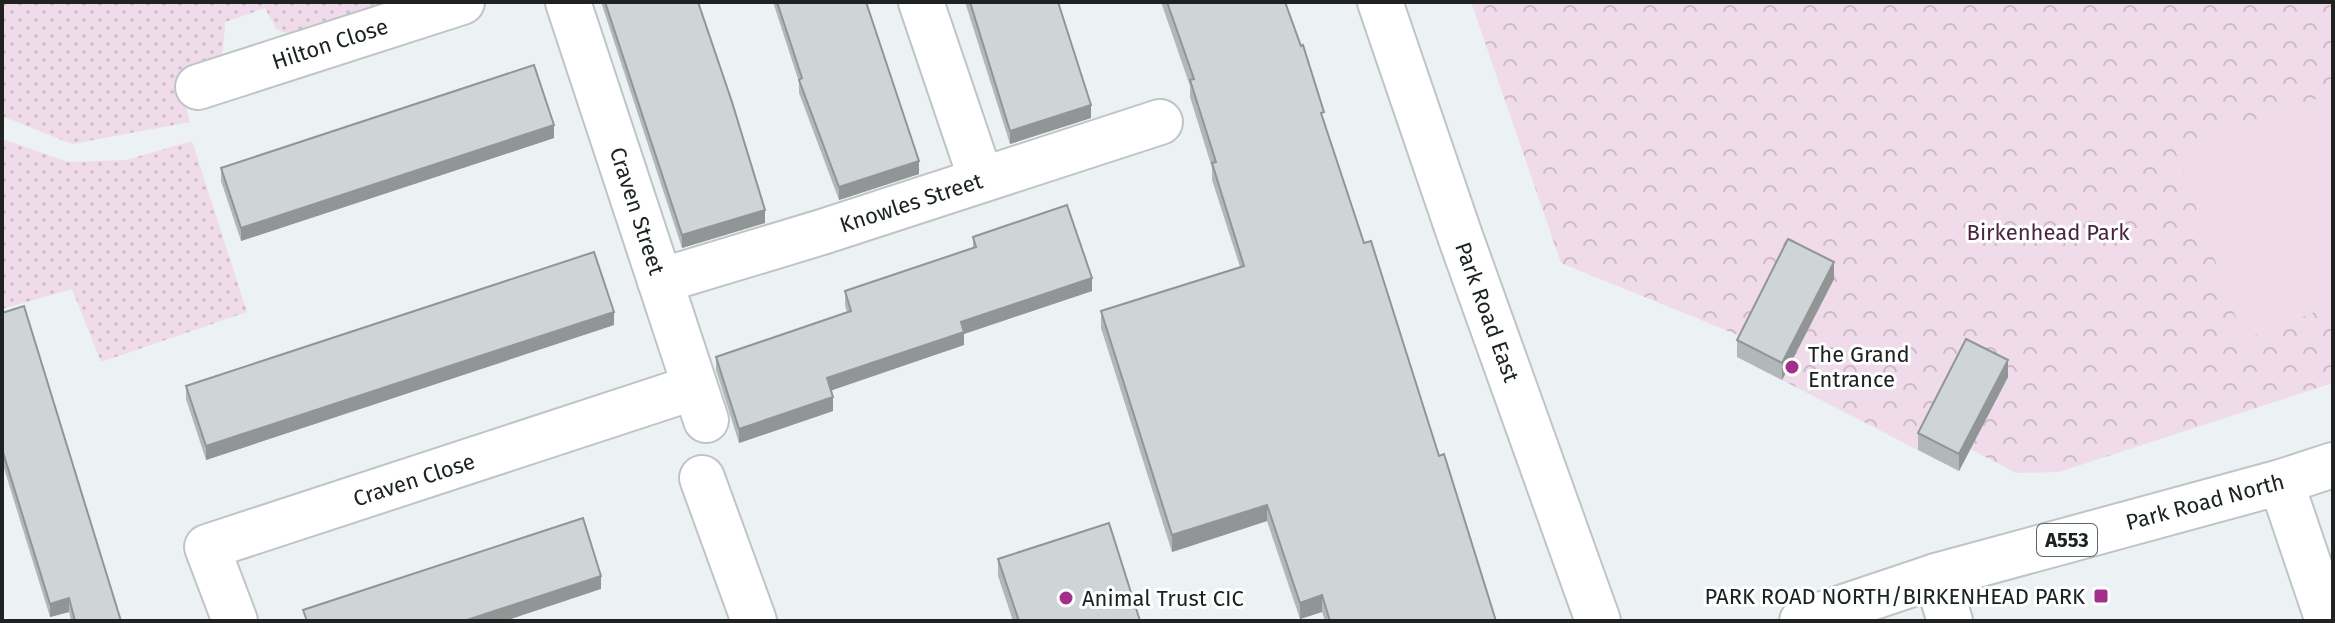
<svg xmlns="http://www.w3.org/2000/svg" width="2335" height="623" font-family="'Fira Sans',sans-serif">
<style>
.grass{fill:url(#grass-dots)}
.park{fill:url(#park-crowns)}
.pitch{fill:#efdbe9}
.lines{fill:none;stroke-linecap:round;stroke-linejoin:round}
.minor-casing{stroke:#bfc5c6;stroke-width:48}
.major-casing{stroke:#bfc5c6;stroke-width:48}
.minor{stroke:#fff;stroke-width:44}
.major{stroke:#fff;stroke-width:44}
.wall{fill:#b2b7b8}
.shaded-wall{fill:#919596}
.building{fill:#cfd5d6;stroke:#919596;stroke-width:2}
.poi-dot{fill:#a2308b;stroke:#fdffff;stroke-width:3}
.labels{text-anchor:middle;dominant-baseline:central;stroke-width:6;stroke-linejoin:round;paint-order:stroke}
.shield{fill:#fdffff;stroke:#626464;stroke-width:2}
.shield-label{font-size:20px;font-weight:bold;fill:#202222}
.street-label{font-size:22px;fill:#202222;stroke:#fdffff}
.park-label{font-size:22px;fill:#4b2441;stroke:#fdffff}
.poi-label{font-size:22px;fill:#202222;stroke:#fdffff;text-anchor:start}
</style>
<defs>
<pattern id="grass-dots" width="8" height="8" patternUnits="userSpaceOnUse" patternTransform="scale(2)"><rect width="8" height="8" fill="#efdbe9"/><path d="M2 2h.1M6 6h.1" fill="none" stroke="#cdbcc8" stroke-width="1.8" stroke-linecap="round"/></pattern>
<pattern id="park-crowns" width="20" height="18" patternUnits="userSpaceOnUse" patternTransform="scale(2)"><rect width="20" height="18" fill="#efdbe9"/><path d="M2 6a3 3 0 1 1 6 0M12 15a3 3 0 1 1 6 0" fill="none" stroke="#cdbcc8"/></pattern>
</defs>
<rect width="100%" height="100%" fill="#ecf2f3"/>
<g class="grass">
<path d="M 2,2 L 426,2 L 313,41 L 277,30 L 265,8 L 225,22 C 223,67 221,68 180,87 L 190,122 L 72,144 L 2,116 Z"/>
<path d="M 2,139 L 68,162 L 126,160 L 192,141 L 247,312 L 101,362 L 72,289 L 2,309 Z"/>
</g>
<path class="park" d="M 1471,2 L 2333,2 L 2333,383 L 2059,472 L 2016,473 L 1970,449 L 1959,471 L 1737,357 L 1745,338 L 1561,263 Z"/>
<path class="pitch" d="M 2333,93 L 2333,305 L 2244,340 L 2174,147 Z"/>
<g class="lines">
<g class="minor-casing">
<g id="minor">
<path d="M 568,2 L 706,420"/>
<path d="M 921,2 L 981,179"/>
<path d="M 1380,2 L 1460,236 L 1598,621"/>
<path d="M 198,87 L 462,2"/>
<path d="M 660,281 L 822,232 L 1160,122"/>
<path d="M 702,478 L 754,621"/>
<path d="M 2281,482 L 2328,621"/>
<path d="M 1936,576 L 1950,621"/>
<path d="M 235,621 L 207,547 L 695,387"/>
</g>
</g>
<g class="major-casing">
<path id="major" d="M 1802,621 L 1936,576 L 2281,482 L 2333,465"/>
</g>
<use href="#minor" class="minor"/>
<use href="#major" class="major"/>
</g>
<g class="wall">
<path d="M 601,2 L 698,2 L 765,223 L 682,248 Z"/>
<path d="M 773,2 L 866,2 L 919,174 L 839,200 L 799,93 L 799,82 Z"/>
<path d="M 965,2 L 1058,2 L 1091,118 L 1010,144 Z"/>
<path d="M 1161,2 L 1285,2 L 1364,243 L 1439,456 L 1496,621 L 1325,621 L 1322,612 L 1300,619 L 1267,521 L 1172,552 L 1101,328 L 1101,311 L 1240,267 L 1212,180 L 1212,168 L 1190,97 L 1190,86 Z"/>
<path d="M 554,138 L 241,241 L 221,181 L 221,168 Z"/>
<path d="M 973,237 L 1092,291 L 964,334 L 964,345 L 831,390 L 833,411 L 739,443 L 716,370 L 716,357 L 847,312 L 845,305 L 845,291 L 973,248 Z"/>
<path d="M 1834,279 L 1782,380 L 1737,357 L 1737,340 Z"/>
<path d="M 2,313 L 121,621 L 71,621 L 69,612 L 50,617 L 2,462 Z"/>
<path d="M 614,325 L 206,460 L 186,399 L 186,386 Z"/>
<path d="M 2008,377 L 1959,471 L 1918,450 L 1918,433 Z"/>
<path d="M 998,559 L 1140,621 L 1013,621 L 998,576 Z"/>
</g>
<g class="shaded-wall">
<path d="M 1091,105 L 1091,118 L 1010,144 L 1010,131 Z"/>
<path d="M 554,125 L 554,138 L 241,241 L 241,228 Z"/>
<path d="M 919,161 L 919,174 L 839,200 L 839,187 Z"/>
<path d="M 765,210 L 765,223 L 682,248 L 682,235 Z"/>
<path d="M 1834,262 L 1834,279 L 1782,380 L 1782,363 Z"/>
<path d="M 1092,278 L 1092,291 L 964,334 L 964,345 L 827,392 L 827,378 L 961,322 Z"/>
<path d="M 614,312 L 614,325 L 206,460 L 206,446 Z"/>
<path d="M 2008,360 L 2008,377 L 1959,471 L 1959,454 Z"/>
<path d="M 833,397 L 833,411 L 739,443 L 739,429 Z"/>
<path d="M 1267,505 L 1267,521 L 1172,552 L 1172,535 Z"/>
<path d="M 601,576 L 601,589 L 505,621 L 464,621 Z"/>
<path d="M 1322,595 L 1322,612 L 1300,619 L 1300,603 Z"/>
<path d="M 69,598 L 69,612 L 50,617 L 50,604 Z"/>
</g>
<g class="building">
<path d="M 605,2 L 698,2 L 732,102 L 765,210 L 682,235 Z"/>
<path d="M 777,2 L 866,2 L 919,161 L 839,187 L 799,80 L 802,78 Z"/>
<path d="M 970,2 L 1058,2 L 1091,105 L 1010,131 Z"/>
<path d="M 1167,2 L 1285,2 L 1301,46 L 1303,45 L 1324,112 L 1321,113 L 1364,243 L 1371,241 L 1439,456 L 1444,454 L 1496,621 L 1330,621 L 1322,595 L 1300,603 L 1267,505 L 1172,535 L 1101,311 L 1244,266 L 1212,163 L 1216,162 L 1190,80 L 1194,79 Z"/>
<path d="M 534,65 L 554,125 L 241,228 L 221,168 Z"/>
<path d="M 1067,205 L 1092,278 L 961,322 L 964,332 L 827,378 L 833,397 L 739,429 L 716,357 L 851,311 L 845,291 L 976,247 L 973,237 Z"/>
<path d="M 1788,239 L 1834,262 L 1782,363 L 1737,340 Z"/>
<path d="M 594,252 L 614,312 L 206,446 L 186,386 Z"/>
<path d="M 24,306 L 121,621 L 75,621 L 69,598 L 50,604 L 2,449 L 2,313 Z"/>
<path d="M 1966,339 L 2008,360 L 1959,454 L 1918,433 Z"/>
<path d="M 583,518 L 601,576 L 464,621 L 307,621 L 303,610 Z"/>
<path d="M 1109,523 L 1140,621 L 1019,621 L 998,559 Z"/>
</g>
<g class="poi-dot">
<circle cx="1792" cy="367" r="8"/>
<rect x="2093" y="588" width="16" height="16" rx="4"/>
<circle cx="1066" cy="598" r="8"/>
</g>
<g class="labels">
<rect class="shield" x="2037" y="524" width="60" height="32" rx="6"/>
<g class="shield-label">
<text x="2067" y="540">A553</text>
</g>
<g class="street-label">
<text transform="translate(330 44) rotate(-18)">Hilton Close</text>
<text transform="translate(911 203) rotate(-18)">Knowles Street</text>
<text transform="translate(637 211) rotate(72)">Craven Street</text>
<text transform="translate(1487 312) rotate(70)">Park Road East</text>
<text transform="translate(414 480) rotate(-18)">Craven Close</text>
<text transform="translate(2205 502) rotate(-15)">Park Road North</text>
</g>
<g class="park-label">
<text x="2048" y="232">Birkenhead Park</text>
</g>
<g class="poi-label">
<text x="1808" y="354">The Grand<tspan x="1808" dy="25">Entrance</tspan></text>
<text x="2085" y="596" text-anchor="end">PARK ROAD NORTH/BIRKENHEAD PARK</text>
<text x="1082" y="598">Animal Trust CIC</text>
</g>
</g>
<rect width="2335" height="623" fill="none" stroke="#202222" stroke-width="8"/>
</svg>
